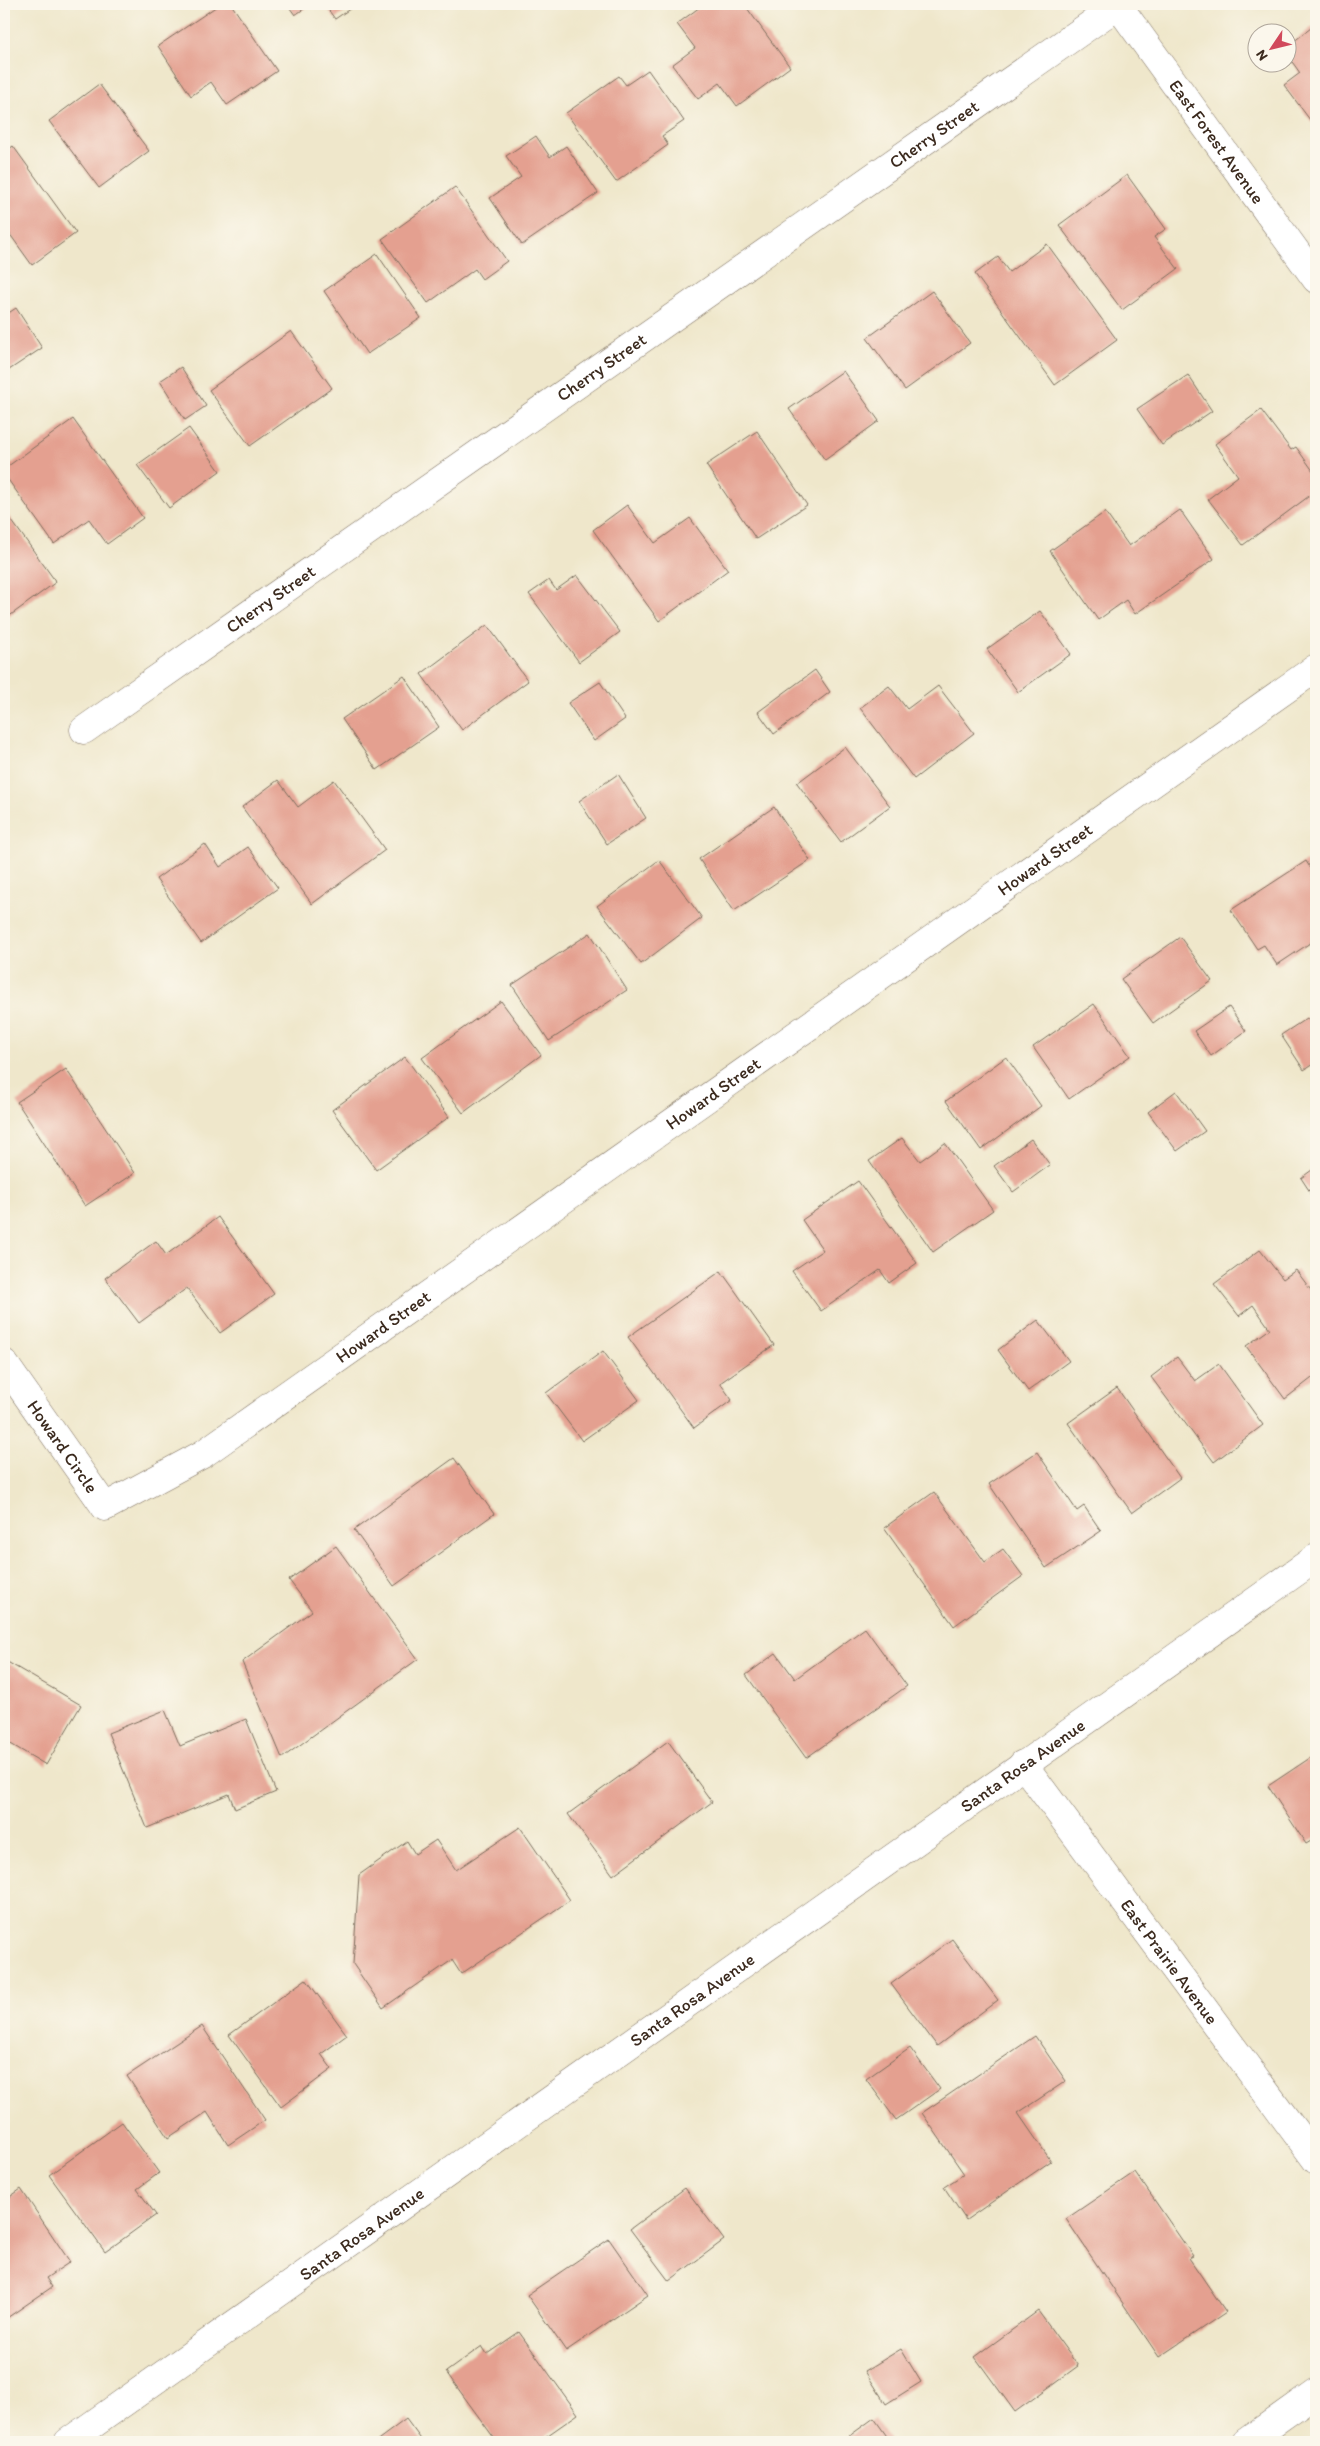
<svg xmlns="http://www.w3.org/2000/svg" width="1320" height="2446" font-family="Itim,sans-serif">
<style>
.building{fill:#e4a090}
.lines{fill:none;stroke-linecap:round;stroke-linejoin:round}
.minor-casing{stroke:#7a6c5b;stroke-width:29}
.minor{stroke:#fff;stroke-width:28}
.labels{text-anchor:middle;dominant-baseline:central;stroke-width:5;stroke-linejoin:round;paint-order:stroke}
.street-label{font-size:18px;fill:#3b2a1e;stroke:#fbf7ec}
</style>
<rect width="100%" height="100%" fill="#fbf7ec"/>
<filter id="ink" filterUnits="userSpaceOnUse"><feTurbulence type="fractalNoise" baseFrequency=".02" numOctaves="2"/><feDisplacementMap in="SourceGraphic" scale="10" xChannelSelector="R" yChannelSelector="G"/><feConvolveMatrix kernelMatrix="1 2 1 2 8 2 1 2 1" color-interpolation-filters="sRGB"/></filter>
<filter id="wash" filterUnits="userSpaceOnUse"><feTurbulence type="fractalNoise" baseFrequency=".0096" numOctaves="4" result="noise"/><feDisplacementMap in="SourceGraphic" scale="20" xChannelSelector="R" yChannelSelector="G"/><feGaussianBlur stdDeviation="1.12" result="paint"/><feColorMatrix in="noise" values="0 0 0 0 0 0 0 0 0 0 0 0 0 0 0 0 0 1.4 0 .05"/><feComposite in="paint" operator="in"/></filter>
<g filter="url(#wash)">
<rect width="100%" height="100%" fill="#efe7cb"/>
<g id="blocks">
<g class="building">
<path d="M 220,4 L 231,4 L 277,71 L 227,105 L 211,82 L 191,96 L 158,46 Z"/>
<path d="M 287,4 L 311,4 L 295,15 Z"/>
<path d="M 324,4 L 357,4 L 335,19 Z"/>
<path d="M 704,4 L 744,4 L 790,67 L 737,106 L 720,83 L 698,99 L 672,65 L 695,48 L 677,24 Z"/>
<path d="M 1316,24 L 1316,128 L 1284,85 L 1300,73 L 1288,56 L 1288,46 Z"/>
<path d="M 648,70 L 684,121 L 662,136 L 668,145 L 616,182 L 566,113 L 619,76 L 626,85 Z"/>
<path d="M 99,84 L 149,151 L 99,188 L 49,121 Z"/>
<path d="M 536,136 L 550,157 L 566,146 L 598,193 L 522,245 L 490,198 L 521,177 L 506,156 Z"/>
<path d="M 13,146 L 76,233 L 32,265 L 4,226 L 4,153 Z"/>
<path d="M 1127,175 L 1166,229 L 1154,237 L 1178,269 L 1122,310 L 1059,225 Z"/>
<path d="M 455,187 L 507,261 L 482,279 L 475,269 L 428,303 L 382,239 Z"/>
<path d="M 1047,244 L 1117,340 L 1055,385 L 975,274 L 998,257 L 1009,272 Z"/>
<path d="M 377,254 L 421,318 L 367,354 L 324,291 Z"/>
<path d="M 932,291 L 970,343 L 905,390 L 867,338 Z"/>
<path d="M 16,308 L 42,348 L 9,370 L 4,362 L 4,316 Z"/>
<path d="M 291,331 L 332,388 L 250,446 L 209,390 Z"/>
<path d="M 181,367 L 206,406 L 185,420 L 160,381 Z"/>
<path d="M 843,371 L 879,421 L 825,460 L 789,409 Z"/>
<path d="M 1188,375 L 1212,411 L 1162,445 L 1137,409 Z"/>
<path d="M 1261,410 L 1291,450 L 1296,447 L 1316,475 L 1316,491 L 1243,545 L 1208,499 L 1238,476 L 1215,444 Z"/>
<path d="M 73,419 L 143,518 L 107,544 L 89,519 L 54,544 L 4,474 L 4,469 Z"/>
<path d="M 189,428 L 220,471 L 169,508 L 137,465 Z"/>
<path d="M 757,431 L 807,505 L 756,539 L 706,465 Z"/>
<path d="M 627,505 L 655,543 L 690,518 L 728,570 L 659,621 L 593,530 Z"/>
<path d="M 4,510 L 56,582 L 4,620 Z"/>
<path d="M 1180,510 L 1214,559 L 1135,614 L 1126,600 L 1098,620 L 1050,551 L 1105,512 L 1129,546 Z"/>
<path d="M 577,575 L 620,632 L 579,662 L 529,594 L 549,580 L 556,590 Z"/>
<path d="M 1040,611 L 1071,654 L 1018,692 L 987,649 Z"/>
<path d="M 487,625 L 528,681 L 462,730 L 421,674 Z"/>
<path d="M 815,670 L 830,692 L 774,734 L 758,712 Z"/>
<path d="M 404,676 L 439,727 L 377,770 L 342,719 Z"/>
<path d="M 600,682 L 625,719 L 594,741 L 568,703 Z"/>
<path d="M 889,686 L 907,709 L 938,686 L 974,733 L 914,779 L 860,708 Z"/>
<path d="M 845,747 L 890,806 L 841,842 L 797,783 Z"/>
<path d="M 618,774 L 646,818 L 607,844 L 579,801 Z"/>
<path d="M 278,780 L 298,807 L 334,780 L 385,850 L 312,904 L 242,807 Z"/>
<path d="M 774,807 L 810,860 L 734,911 L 699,859 Z"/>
<path d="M 205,844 L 220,867 L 248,847 L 278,888 L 201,943 L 156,879 Z"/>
<path d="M 659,860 L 702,918 L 641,964 L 597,906 Z"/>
<path d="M 1306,861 L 1316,877 L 1316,939 L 1277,965 L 1264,945 L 1257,949 L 1231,910 Z"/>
<path d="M 590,933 L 627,990 L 549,1041 L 512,985 Z"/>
<path d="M 1180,937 L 1212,981 L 1153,1023 L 1121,979 Z"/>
<path d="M 501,1001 L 541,1055 L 463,1113 L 422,1058 Z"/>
<path d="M 1094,1004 L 1130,1056 L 1069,1099 L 1033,1047 Z"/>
<path d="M 1229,1007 L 1246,1031 L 1211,1056 L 1194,1031 Z"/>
<path d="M 1307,1018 L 1316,1032 L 1316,1062 L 1304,1070 L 1281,1035 Z"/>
<path d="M 405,1057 L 449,1117 L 376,1170 L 332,1110 Z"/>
<path d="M 1006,1057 L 1041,1106 L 981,1150 L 946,1101 Z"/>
<path d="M 66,1069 L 135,1173 L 85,1206 L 17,1102 Z"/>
<path d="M 1176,1091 L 1205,1131 L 1177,1151 L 1148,1112 Z"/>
<path d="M 902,1138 L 920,1161 L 945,1143 L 993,1210 L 933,1252 L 869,1161 Z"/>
<path d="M 1031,1139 L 1050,1165 L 1013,1192 L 994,1166 Z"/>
<path d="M 1316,1167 L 1316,1201 L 1301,1178 Z"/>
<path d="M 858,1181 L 917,1263 L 889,1283 L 880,1270 L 821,1311 L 792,1271 L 823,1250 L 802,1220 Z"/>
<path d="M 218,1217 L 274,1294 L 220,1333 L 187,1288 L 139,1323 L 105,1278 L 156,1241 L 166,1255 Z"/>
<path d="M 1260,1250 L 1283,1279 L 1296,1270 L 1316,1297 L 1316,1375 L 1285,1399 L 1246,1346 L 1270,1329 L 1253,1305 L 1239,1316 L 1214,1284 Z"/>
<path d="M 721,1271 L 774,1345 L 720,1383 L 732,1400 L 694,1428 L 628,1337 Z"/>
<path d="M 1038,1320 L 1069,1361 L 1028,1391 L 998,1350 Z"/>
<path d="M 603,1351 L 639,1400 L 582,1441 L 546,1393 Z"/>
<path d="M 1177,1357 L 1195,1381 L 1219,1364 L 1263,1425 L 1214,1462 L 1151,1377 Z"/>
<path d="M 1117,1388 L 1180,1478 L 1132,1513 L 1068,1423 Z"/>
<path d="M 1037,1452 L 1077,1511 L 1084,1506 L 1101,1531 L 1046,1568 L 989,1484 Z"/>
<path d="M 454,1458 L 494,1514 L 394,1586 L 354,1530 Z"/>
<path d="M 934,1492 L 985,1562 L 1003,1549 L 1023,1576 L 954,1626 L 884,1528 Z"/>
<path d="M 336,1546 L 418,1659 L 282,1758 L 242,1662 L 312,1611 L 289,1580 Z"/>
<path d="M 865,1628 L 907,1686 L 806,1758 L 746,1675 L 776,1653 L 795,1679 Z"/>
<path d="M 4,1660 L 81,1705 L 46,1765 L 4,1740 Z"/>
<path d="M 165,1710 L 180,1746 L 246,1719 L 276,1792 L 235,1809 L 229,1794 L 147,1828 L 108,1733 Z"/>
<path d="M 668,1741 L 712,1802 L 613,1875 L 568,1814 Z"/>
<path d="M 1316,1754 L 1316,1838 L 1306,1844 L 1268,1786 Z"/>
<path d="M 520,1827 L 570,1900 L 461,1974 L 452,1960 L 383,2008 L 353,1964 L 359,1875 L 407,1841 L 415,1854 L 436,1840 L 456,1870 Z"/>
<path d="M 952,1939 L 998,2000 L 937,2046 L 891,1984 Z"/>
<path d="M 306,1979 L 347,2035 L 321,2054 L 332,2069 L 281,2107 L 229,2035 Z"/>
<path d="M 202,2026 L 265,2120 L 228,2145 L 207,2112 L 168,2138 L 127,2076 Z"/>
<path d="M 1035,2036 L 1066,2081 L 1018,2113 L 1051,2161 L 966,2220 L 944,2187 L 964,2174 L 922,2113 Z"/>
<path d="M 910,2048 L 940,2089 L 896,2120 L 866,2079 Z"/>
<path d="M 122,2122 L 159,2173 L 137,2189 L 156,2215 L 105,2252 L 49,2175 Z"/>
<path d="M 1135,2172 L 1193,2256 L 1189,2258 L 1226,2312 L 1159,2357 L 1066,2219 Z"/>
<path d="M 685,2188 L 724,2240 L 669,2281 L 630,2229 Z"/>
<path d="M 21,2189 L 70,2262 L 46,2278 L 52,2287 L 4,2320 L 4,2201 Z"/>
<path d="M 609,2239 L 648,2295 L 566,2351 L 527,2295 Z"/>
<path d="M 1038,2311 L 1078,2366 L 1015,2412 L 975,2357 Z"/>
<path d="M 519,2332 L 578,2414 L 538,2442 L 497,2442 L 446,2372 L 482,2346 L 487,2354 Z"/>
<path d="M 901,2349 L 921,2382 L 886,2404 L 865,2371 Z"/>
<path d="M 874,2418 L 891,2442 L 841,2442 Z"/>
<path d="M 406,2419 L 423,2442 L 375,2442 Z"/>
</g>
</g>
</g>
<g filter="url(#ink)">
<use href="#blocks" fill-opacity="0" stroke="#7a6c5b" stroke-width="1"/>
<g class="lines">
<g class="minor-casing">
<g id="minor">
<path id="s1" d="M 1117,4 L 1316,279"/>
<path id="s2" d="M 84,730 L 1120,4"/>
<path id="s3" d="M 4,1363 L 105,1507 L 203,1454 L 1316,668"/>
<path id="s4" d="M 1023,1764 L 1316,2160"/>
<path id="s5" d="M 68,2442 L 1316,1558"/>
<path d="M 1246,2442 L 1316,2392"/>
</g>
</g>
<use href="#minor" class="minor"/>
</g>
</g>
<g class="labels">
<g class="street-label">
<text stroke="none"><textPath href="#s2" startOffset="1038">Cherry Street</textPath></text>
<text stroke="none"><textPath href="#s1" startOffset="170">East Forest Avenue</textPath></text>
<text stroke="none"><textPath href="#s2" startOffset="632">Cherry Street</textPath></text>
<text stroke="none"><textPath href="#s2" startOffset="228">Cherry Street</textPath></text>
<text stroke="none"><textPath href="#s3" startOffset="1318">Howard Street</textPath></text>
<text stroke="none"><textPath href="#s3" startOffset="912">Howard Street</textPath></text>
<text stroke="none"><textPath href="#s3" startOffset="508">Howard Street</textPath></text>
<text stroke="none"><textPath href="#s3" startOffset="102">Howard Circle</textPath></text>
<text stroke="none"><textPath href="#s5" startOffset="1170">Santa Rosa Avenue</textPath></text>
<text stroke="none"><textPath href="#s4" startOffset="246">East Prairie Avenue</textPath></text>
<text stroke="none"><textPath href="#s5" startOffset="765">Santa Rosa Avenue</textPath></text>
<text stroke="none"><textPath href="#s5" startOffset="360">Santa Rosa Avenue</textPath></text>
</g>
</g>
<rect width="1320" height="2446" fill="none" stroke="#fbf7ec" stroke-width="20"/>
<g transform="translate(1272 48) rotate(235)"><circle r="24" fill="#fbf7ec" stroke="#aea59a"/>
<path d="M0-4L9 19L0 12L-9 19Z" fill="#d1495b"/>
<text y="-8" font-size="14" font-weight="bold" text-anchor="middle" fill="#3b2a1e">N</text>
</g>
</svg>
